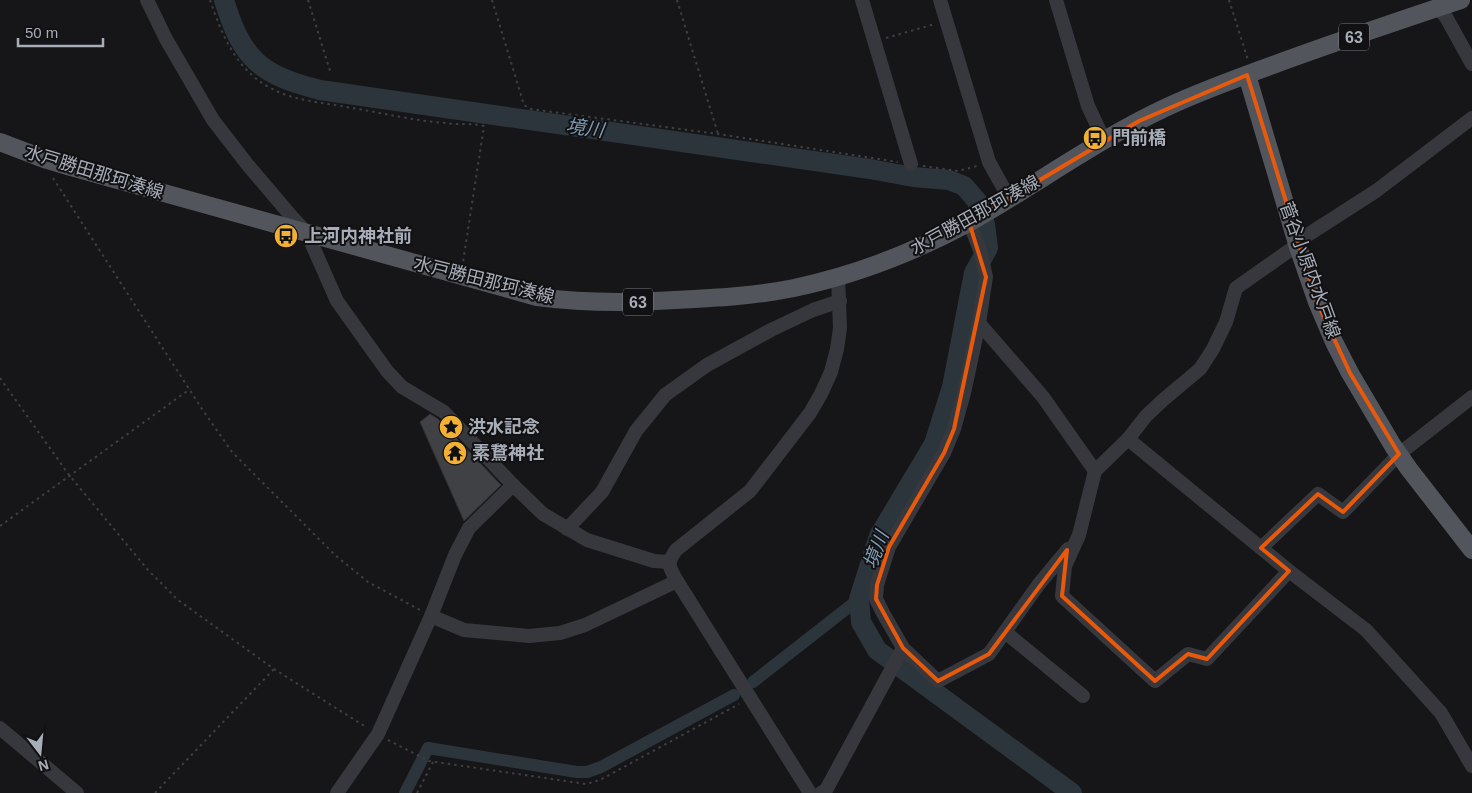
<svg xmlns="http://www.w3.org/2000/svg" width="1472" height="793" font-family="Arial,'Noto Sans JP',sans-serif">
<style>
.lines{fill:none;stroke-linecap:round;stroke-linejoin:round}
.canal{stroke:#2c353c;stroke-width:12}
.river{stroke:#2c353c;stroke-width:20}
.building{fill:#404145;stroke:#303034}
.path{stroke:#3d3f44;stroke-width:2;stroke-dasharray:2.5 4;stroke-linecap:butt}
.minor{stroke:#37383d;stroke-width:14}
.major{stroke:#53555c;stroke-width:18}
.marked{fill:none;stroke:#e8590c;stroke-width:4;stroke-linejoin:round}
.labels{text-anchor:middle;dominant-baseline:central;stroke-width:4;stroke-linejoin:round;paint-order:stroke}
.shield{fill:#111113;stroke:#7b7e86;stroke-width:1}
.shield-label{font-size:16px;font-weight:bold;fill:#a8adb8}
.poi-label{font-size:18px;font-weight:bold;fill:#a8adb8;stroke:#111113;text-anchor:start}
.street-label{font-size:18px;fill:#a8adb8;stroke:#111113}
.water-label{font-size:19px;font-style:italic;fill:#7f9bb3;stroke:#111113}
</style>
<rect width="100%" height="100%" fill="#161618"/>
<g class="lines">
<g class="canal">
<path d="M 753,682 L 859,599"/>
<path d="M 405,793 L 428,748 L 577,772 L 587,772 L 601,767 L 734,695"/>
</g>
<g class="river">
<path d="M 224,0 C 242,59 260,75 320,90 L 870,169 L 913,177 L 949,180 L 964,186 L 977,201 L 979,207"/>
<path d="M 985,224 L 988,248 L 974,273 L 952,387 L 934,444 L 879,536 L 859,599 L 861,622 L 877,650 L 1072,793"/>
</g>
</g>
<path class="building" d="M 430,414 L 438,419 L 501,485 L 464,521 L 420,422 Z"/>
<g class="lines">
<g class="path">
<path d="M 210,0 C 225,44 241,80 289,96 C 309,102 331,104 352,108 C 383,113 415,121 446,123 C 459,125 472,123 484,126 L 463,262"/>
<path d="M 308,0 L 331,74"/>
<path d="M 492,0 L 524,105 L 530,109 L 718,134 L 898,162"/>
<path d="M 677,0 L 718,134"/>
<path d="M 1229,0 L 1248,60"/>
<path d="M 886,38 L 935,24"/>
<path d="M 923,166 L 958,171 L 977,166"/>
<path d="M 53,178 L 202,409 L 232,452 L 335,555 L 368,582 L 420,610"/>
<path d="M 0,378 L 69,475 L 148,570 L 178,600 L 274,669 L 366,727"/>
<path d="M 0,526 L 190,389"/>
<path d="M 388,740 L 429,761 L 586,784 L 600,780 L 739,704"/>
<path d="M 155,793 L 274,669"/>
<path d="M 417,793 L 433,762"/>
</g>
<g class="minor">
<path d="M 147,0 L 166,39 L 213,120 L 247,164 L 292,217 L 307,233 L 337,301 L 387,371 L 402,387 L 444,412 L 513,485 L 543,514 L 587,540 L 654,561 L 669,562"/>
<path d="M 862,0 L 911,164"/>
<path d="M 940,0 L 989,162 L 1009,198"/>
<path d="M 1056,0 L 1088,106 L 1104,140"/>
<path d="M 1438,8 L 1446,17 L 1472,64"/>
<path d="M 969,222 L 980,250 L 986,277 L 979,323 L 964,393 L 954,429 L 944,453 L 889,547 L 877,585 L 876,599 L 883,613 L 903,648 L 938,681 L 989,654 L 1039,584 L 1068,549"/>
<path d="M 1296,240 L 1306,236 L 1376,191 L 1472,118"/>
<path d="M 979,323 L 1043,397 L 1095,471"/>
<path d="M 1128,439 L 1289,571 L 1366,630 L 1441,713 L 1472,766"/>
<path d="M 567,529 L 602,492 L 636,431 L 665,395 L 707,365 L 771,330 L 813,310 L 840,301"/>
<path d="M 1261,548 L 1318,494 L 1343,512 L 1399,454 L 1472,397"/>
<path d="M 1289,571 L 1207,659 L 1188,654 L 1155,681 L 1062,596 L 1065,566 L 1079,535 L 1095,471 L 1128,439 L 1146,416 L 1163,400 L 1200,369 L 1213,349 L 1226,322 L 1236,288 L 1290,250 L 1298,247"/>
<path d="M 431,616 L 464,630 L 529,636 L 560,633 L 585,625 L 677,581"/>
<path d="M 1005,632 L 1083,696"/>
<path d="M 0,728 L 77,793"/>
<path d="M 337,793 L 378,734 L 431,616 L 455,555 L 469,528 L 513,485"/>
<path d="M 810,793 L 677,581 C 669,567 666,564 676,550 L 750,491 L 810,413 L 821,394 L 831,372 L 837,349 L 840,328 L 838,276"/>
<path d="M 821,793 L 826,790 L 903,648"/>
</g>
<g class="major">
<path d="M 1247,75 L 1298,247 L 1317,302 L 1334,342 L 1350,373 L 1393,446 L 1409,469 L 1472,550"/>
<path d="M 0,142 L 47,160 L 67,166 L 537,297 C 583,303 629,303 675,300 C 715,298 755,296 794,288 C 855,275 915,252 970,222 C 1036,185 1098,139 1167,107 C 1201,91 1237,78 1273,65 C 1335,42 1398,21 1461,0"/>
</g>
</g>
<path class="marked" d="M 1247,75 L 1317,302 L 1350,373 L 1399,454 L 1343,512 L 1318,494 L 1261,548 L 1289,571 L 1207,659 L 1188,654 L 1155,681 L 1062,596 L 1067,550 L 989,654 L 938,681 L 903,648 L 876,599 L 877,585 L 889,547 L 944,453 L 954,429 L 986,277 L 969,222 L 1139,121 Z"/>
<defs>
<g id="bus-disc" transform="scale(1.25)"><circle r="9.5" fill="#f2b134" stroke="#111113"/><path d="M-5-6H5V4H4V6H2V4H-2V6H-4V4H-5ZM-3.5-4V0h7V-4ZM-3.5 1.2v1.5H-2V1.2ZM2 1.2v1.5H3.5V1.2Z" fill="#111"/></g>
<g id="sight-disc" transform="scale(1.25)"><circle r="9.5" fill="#f2b134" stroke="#111113"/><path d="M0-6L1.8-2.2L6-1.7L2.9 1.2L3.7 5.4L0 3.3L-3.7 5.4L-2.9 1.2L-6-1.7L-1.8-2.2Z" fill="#111"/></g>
<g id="temple-disc" transform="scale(1.25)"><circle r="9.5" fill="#f2b134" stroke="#111113"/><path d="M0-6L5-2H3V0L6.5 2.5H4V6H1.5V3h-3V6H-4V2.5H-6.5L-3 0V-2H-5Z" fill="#111"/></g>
</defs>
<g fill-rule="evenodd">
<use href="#bus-disc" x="1095" y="138"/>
<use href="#bus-disc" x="286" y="236"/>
<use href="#sight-disc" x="451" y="427"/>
<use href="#temple-disc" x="455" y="453"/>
</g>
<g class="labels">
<g class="shield">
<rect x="1339" y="23.5" width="30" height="27" rx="4"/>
<rect x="623" y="288.5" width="30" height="27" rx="4"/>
</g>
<g class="shield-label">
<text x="1354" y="37">63</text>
<text x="638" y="302">63</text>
</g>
<g class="poi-label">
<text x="1112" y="138">門前橋</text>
<text x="304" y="236">上河内神社前</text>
<text x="468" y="427">洪水記念</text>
<text x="472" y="453">素鵞神社</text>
</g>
<g class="street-label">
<text transform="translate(94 172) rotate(17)">水戸勝田那珂湊線</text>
<text transform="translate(975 215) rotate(-29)">水戸勝田那珂湊線</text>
<text transform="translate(1310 270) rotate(70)">菅谷小原内水戸線</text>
<text transform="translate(484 280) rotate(14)">水戸勝田那珂湊線</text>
</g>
<g class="water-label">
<text transform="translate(585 128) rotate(8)">境川</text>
<text transform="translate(876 550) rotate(-69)">境川</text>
</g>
</g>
<g transform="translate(40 753) rotate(164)" stroke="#111113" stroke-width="4" paint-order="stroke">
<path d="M0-4L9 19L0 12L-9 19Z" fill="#a8adb8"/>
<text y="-8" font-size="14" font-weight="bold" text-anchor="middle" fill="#a8adb8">N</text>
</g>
<path d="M18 38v8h85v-8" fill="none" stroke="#a8adb8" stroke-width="2.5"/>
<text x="25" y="38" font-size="15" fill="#a8adb8" stroke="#111113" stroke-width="4" paint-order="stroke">50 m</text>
</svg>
